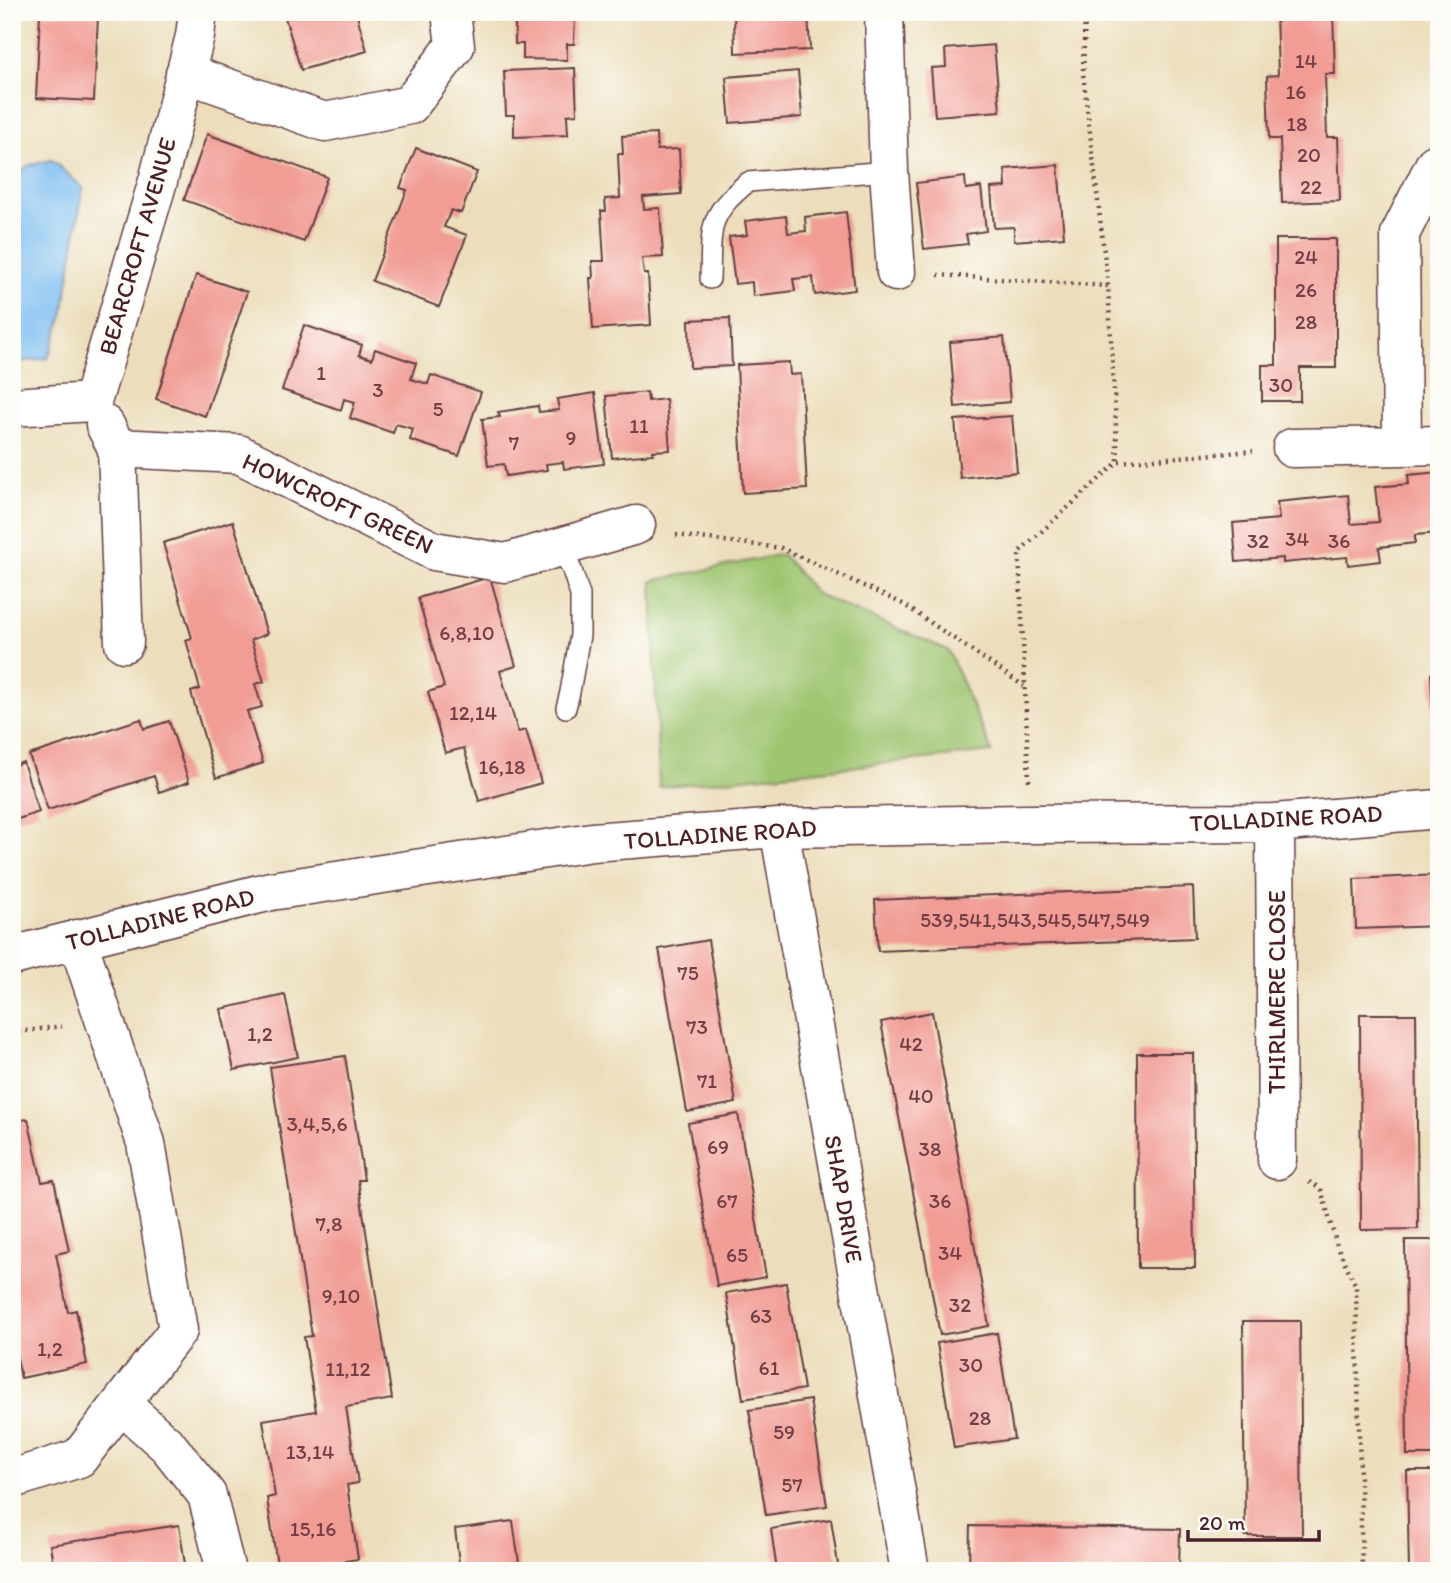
<svg xmlns="http://www.w3.org/2000/svg" width="1451" height="1583" font-family="Itim,sans-serif">
<rect width="100%" height="100%" fill="#fdfcf7"/>
<filter id="ink" filterUnits="userSpaceOnUse"><feTurbulence type="fractalNoise" baseFrequency=".0143" numOctaves="2"/><feDisplacementMap in="SourceGraphic" scale="14" xChannelSelector="R" yChannelSelector="G"/><feConvolveMatrix kernelMatrix="1 2 1 2 8 2 1 2 1" color-interpolation-filters="sRGB"/></filter>
<filter id="wash" filterUnits="userSpaceOnUse"><feTurbulence type="fractalNoise" baseFrequency=".00686" numOctaves="4" result="noise"/><feDisplacementMap in="SourceGraphic" scale="28" xChannelSelector="R" yChannelSelector="G"/><feGaussianBlur stdDeviation="1.57" result="paint"/><feColorMatrix in="noise" values="0 0 0 0 0 0 0 0 0 0 0 0 0 0 0 0 0 1.4 0 .05"/><feComposite in="paint" operator="in"/></filter>
<g filter="url(#wash)">
<rect width="100%" height="100%" fill="#ecdebc"/>
<path fill="#9ec570" stroke="#74724e" stroke-width="2" d="M782 554 816 594 948 650 992 752 659 787 652 581Z"/>
<path fill="#7dbef2" stroke="#646e8e" stroke-width="2" d="M52 160 83 188 63 316 48 358 12 363V178L30 165Z"/>
<g id="blocks">
<path fill="#f19c95" d="M290 12H356L367 51 301 70 284 14Z
M515 12H575L574 44H567V60L523 59V44H515Z
M734 12H808L810 50 735 53Z
M1276 12H1333L1335 74H1325L1327 137H1338L1340 201 1282 203 1280 139H1269L1267 76 1278 75Z
M40 14 98 16 94 101 36 98Z
M994 45 1000 111 935 116 931 68 946 67 945 49Z
M575 68 577 114 567 115 568 135 514 137V115H506L504 71Z
M798 71 802 117 730 123 726 77Z
M207 134 327 177 304 242 184 200Z
M656 134 657 150 679 149 681 194 643 197 644 209 660 208 663 257 642 258 644 274H648L651 325 593 329 590 278H593L592 261H604L601 211H606L605 199 620 198 618 154H623L622 136Z
M416 148 477 172 461 213 451 210 444 227 467 235 439 307 372 281 407 190 400 188Z
M1058 165 1064 237 1014 241V227L994 228 991 188 1006 187 1005 169Z
M965 177 966 189 981 187 986 231 966 234 968 244 924 249 916 183Z
M846 212 855 290 815 295 813 277 793 279 795 291 753 296 752 282 735 284 729 237 747 235 745 221 786 216 788 233 806 231 805 217Z
M1276 239H1336V368H1300V401H1262V365H1276Z
M196 275 247 292 205 416 156 399Z
M730 318 732 366 690 368 689 320Z
M304 325 362 345 359 355 372 359 375 349 416 363 411 379 428 384 431 375 481 392 459 456 410 440 413 429 396 424 393 433 350 418 355 402 344 399 341 410 282 390Z
M1004 337 1010 402 955 407 950 342Z
M789 362 790 375 801 374 807 489 743 493 737 365Z
M647 392 648 401 666 399 670 450 652 451 653 454 612 458 606 396Z
M595 393 604 464 564 469 563 462 546 464 547 470 506 476 504 464 488 466 482 419 500 417 498 412 538 406 539 412 559 410 557 399Z
M1012 416 1017 472 960 478 955 420Z
M1439 472V533L1415 535V543L1379 547 1381 561 1348 565 1347 557 1283 563V558L1236 562 1233 523 1279 519 1277 502 1348 495 1351 524 1379 522 1375 487 1409 484 1408 475Z
M233 521 267 634 251 640 264 682 255 684 262 707 247 711 263 763 216 778 191 692 200 689 186 640 192 638 163 543Z
M490 577 516 666 500 671 518 732 526 730 541 783 479 801 464 748 445 753 428 692 444 687 418 598Z
M1439 673V738H1434L1431 674Z
M141 719 144 729 169 721 189 782 159 792 154 776 48 810 29 755Z
M23 762 39 812 12 821V766Z
M1439 875V926L1356 929 1354 879Z
M1193 887 1195 938 878 951 875 900Z
M708 940 736 1103 687 1112 659 949Z
M285 995 298 1057 234 1070 221 1009Z
M932 1012 989 1326 940 1335 881 1022Z
M1360 1014H1416L1418 1229 1361 1230Z
M1137 1053H1193L1195 1268H1138Z
M345 1056 364 1180H358L392 1399 346 1407 358 1483 347 1485 358 1559 278 1571 267 1498 275 1496 263 1420 316 1411 304 1337 312 1336 270 1067Z
M12 1081H13L21 1120 28 1119 42 1182 54 1180 69 1251 56 1254 68 1312 76 1310 87 1364 21 1378 12 1333Z
M738 1114 766 1277 717 1286 688 1123Z
M1405 1240H1439V1455H1407Z
M786 1283 804 1389 743 1399 726 1293Z
M1243 1321H1300L1302 1536H1245Z
M997 1333 1014 1439 954 1448 937 1343Z
M810 1400 827 1506 766 1515 749 1410Z
M1407 1471H1439V1571H1409Z
M831 1519 839 1571H777L771 1529Z
M513 1521 520 1570 460 1571 455 1529Z
M179 1525 186 1571H54L50 1545Z
M970 1526 1180 1529 1179 1571H969Z"/>
</g>
</g>
<g filter="url(#ink)">
<use href="#blocks" fill-opacity="0" stroke="#623c41" stroke-width="2"/>
<g fill="none" stroke-linecap="round" stroke-linejoin="round">
<g stroke="#623c41" stroke-width="22">
<path id="service" d="M710 279C711 263 709 237 715 221 721 205 735 193 748 182L889 171
M561 547 572 570 580 595V635L570 692 566 708"/>
</g>
<g stroke="#623c41" stroke-width="41">
<path id="minor" d="M884 12 889 171 896 272
M185 73 325 122 410 105 455 46 451 12
M1439 162 1435 164 1400 234 1402 446 1439 445
M12 407 92 402 158 181 195 36 198 12
M105 425 117 448 124 643
M117 448 239 454 434 551 505 563 636 525
M1292 448 1402 446
M1275 823 1277 1160
M779 828 910 1571
M12 956 271 891 592 842 779 828 1031 824 1275 823 1439 809
M121 1404 168 1446 207 1495 226 1571
M12 1479 79 1458 178 1330 146 1143 77 939"/>
</g>
<path stroke="#623c41" stroke-width="4.5" stroke-dasharray="2 5" stroke-linecap="butt" d="M1085 12 1083 73 1108 286 1118 462
M938 275 1108 286
M676 535 781 548 903 604 1024 686
M1029 781 1019 552 1118 462 1253 451
M12 1033 62 1026
M1309 1182 1321 1189 1337 1246 1356 1286 1362 1571"/>
<use href="#service" stroke="#fff" stroke-width="19"/>
<use href="#minor" stroke="#fff" stroke-width="38"/>
</g>
</g>
<g text-anchor="middle" dominant-baseline="central" stroke-width="7" stroke-linejoin="round" paint-order="stroke">
<g font-size="21" fill="#743e46">
<text x="1306" y="60">14</text>
<text x="1296" y="91">16</text>
<text x="1297" y="123">18</text>
<text x="1309" y="154">20</text>
<text x="1311" y="186">22</text>
<text x="1306" y="256">24</text>
<text x="1306" y="289">26</text>
<text x="1306" y="321">28</text>
<text x="321" y="372">1</text>
<text x="1281" y="384">30</text>
<text x="378" y="389">3</text>
<text x="438" y="408">5</text>
<text x="639" y="425">11</text>
<text x="571" y="437">9</text>
<text x="514" y="442">7</text>
<text x="1297" y="538">34</text>
<text x="1258" y="540">32</text>
<text x="1339" y="540">36</text>
<text x="467" y="632">6,8,10</text>
<text x="473" y="712">12,14</text>
<text x="502" y="766">16,18</text>
<text x="1035" y="919">539,541,543,545,547,549</text>
<text x="688" y="972">75</text>
<text x="697" y="1026">73</text>
<text x="260" y="1033">1,2</text>
<text x="911" y="1043">42</text>
<text x="707" y="1080">71</text>
<text x="921" y="1095">40</text>
<text x="317" y="1123">3,4,5,6</text>
<text x="718" y="1146">69</text>
<text x="930" y="1148">38</text>
<text x="727" y="1200">67</text>
<text x="940" y="1200">36</text>
<text x="329" y="1223">7,8</text>
<text x="950" y="1252">34</text>
<text x="737" y="1254">65</text>
<text x="341" y="1295">9,10</text>
<text x="960" y="1304">32</text>
<text x="761" y="1315">63</text>
<text x="50" y="1348">1,2</text>
<text x="971" y="1364">30</text>
<text x="769" y="1367">61</text>
<text x="348" y="1368">11,12</text>
<text x="980" y="1417">28</text>
<text x="784" y="1431">59</text>
<text x="310" y="1451">13,14</text>
<text x="792" y="1484">57</text>
<text x="313" y="1528">15,16</text>
</g>
<g font-size="24" fill="#4a1f2b" stroke="#fdfcf7">
<text transform="translate(137 246) rotate(-74)">BEARCROFT AVENUE</text>
<text transform="translate(338 503) rotate(25)">HOWCROFT GREEN</text>
<text transform="translate(1286 818) rotate(-3)">TOLLADINE ROAD</text>
<text transform="translate(720 834) rotate(-4)">TOLLADINE ROAD</text>
<text transform="translate(160 919) rotate(-14)">TOLLADINE ROAD</text>
<text transform="translate(1276 992) rotate(-90)">THIRLMERE CLOSE</text>
<text transform="translate(844 1199) rotate(80)">SHAP DRIVE</text>
</g>
</g>
<rect width="1451" height="1583" fill="none" stroke="#fdfcf7" stroke-width="42"/>
<path d="M1188 1530v10h131v-10" fill="none" stroke="#4a1f2b" stroke-width="3.5"/>
<text x="1199" y="1530" font-size="21" fill="#4a1f2b" stroke="#fdfcf7" stroke-width="5" paint-order="stroke">20 m</text>
</svg>
